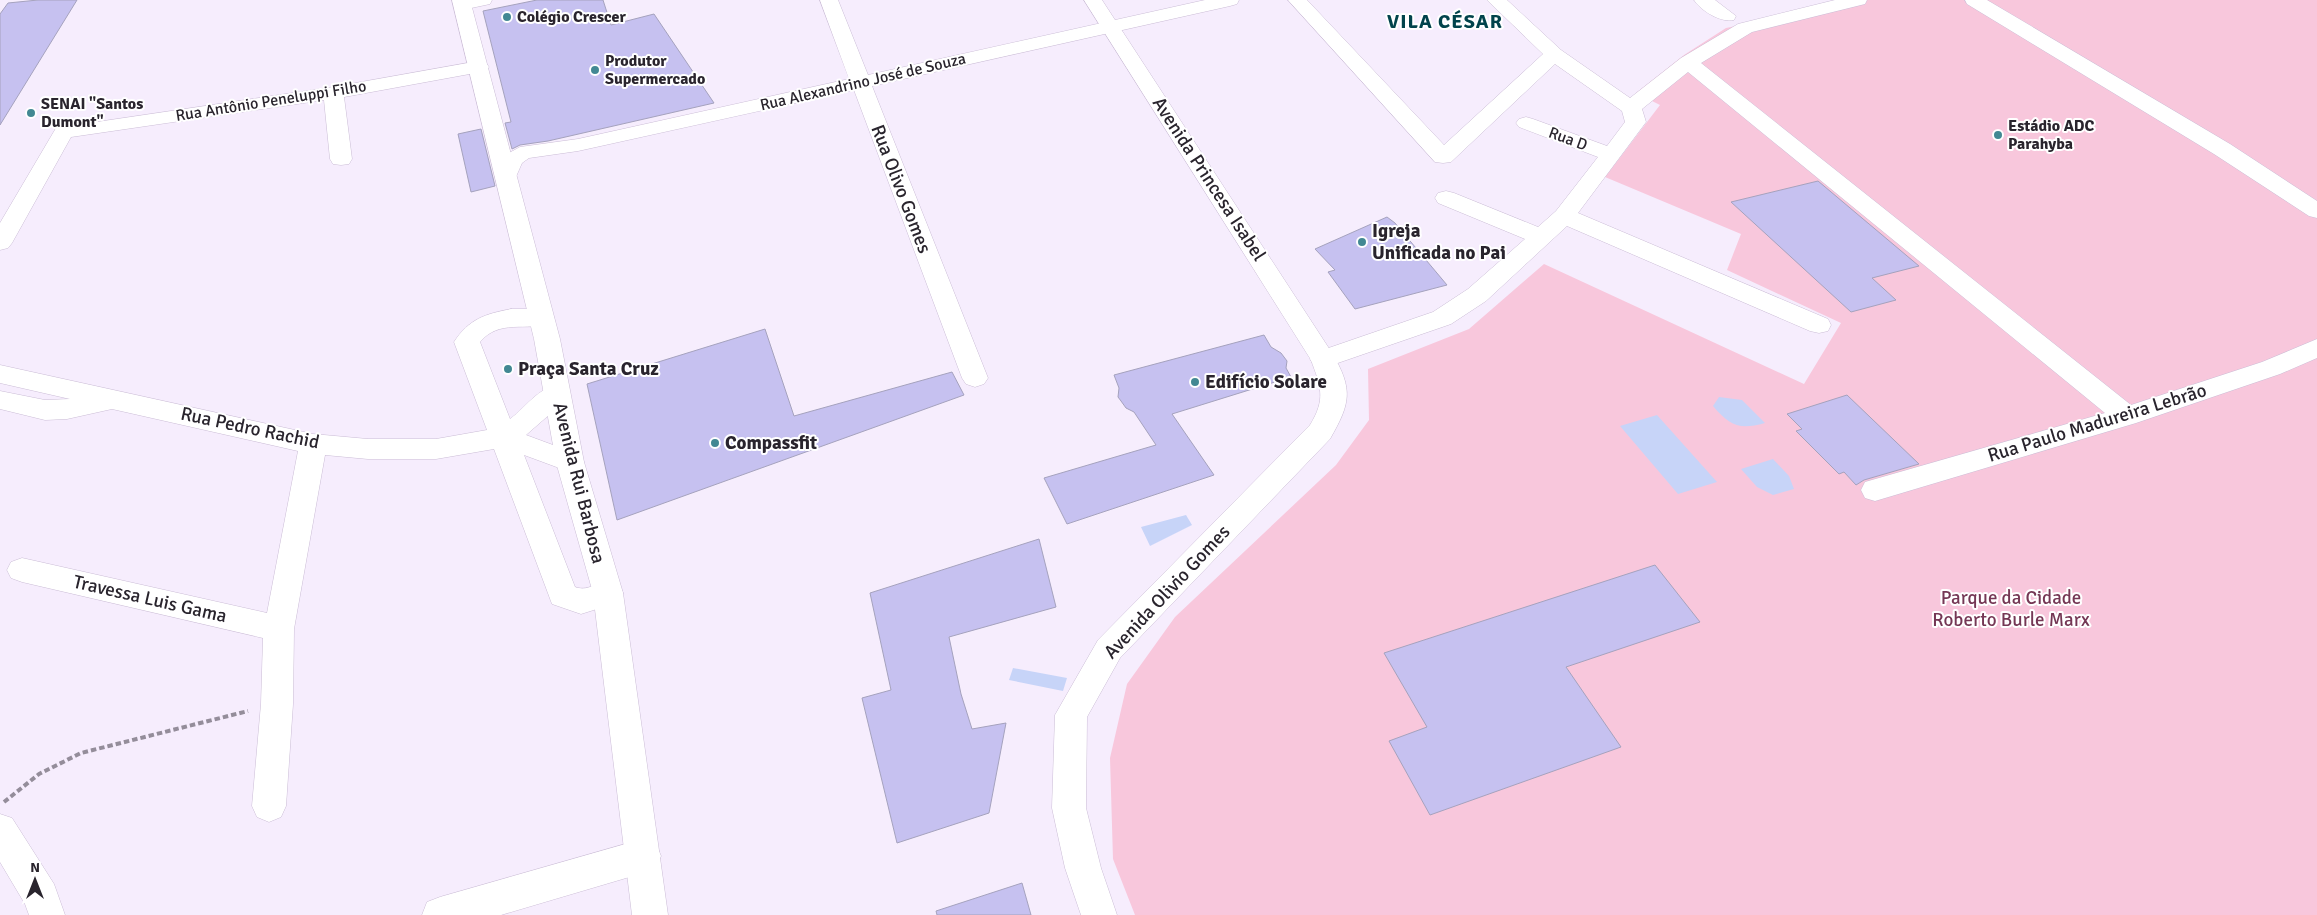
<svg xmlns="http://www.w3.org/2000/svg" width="2317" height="915" font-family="Signika,sans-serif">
<rect width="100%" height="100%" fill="#f6edfd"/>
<path fill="#f8c7dc" d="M1862 0H2317V915H1135L1113 859 1110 758 1127 684 1175 617 1336 465 1369 420 1368 369 1469 329 1544 264 1804 384 1841 323 1727 270 1741 234 1605 177 1660 105 1636 93 1684 55 1726 28Z"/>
<path fill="#c7d4f8" d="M1719 397 1742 400 1765 423C1739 430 1730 426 1713 406Z
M1657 415 1717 482 1678 494 1620 426Z
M1773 459 1789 476 1794 489 1773 495 1757 487 1741 469Z
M1186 515 1192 525 1150 546 1141 527Z
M1013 668 1067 678 1063 691 1009 680Z"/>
<path fill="#c6c1f0" stroke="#a5a2bd" d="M38 0H77L0 125V14L8 3Z
M537 0H603L611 25 654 14 714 103 548 141 520 145 512 149 505 123 511 122 483 11Z
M481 129 495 186 471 192 458 134Z
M1818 181 1919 266 1872 278 1896 300 1851 312 1731 202Z
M1387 217 1395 223 1447 285 1355 309 1328 272 1335 270 1315 249Z
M765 329 794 416 952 372 964 395 617 520 587 384Z
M1264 335 1271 347 1281 353 1287 361 1286 368 1291 377 1172 414 1214 475 1067 524 1044 478 1156 445 1134 412 1126 408 1121 401 1118 397 1119 388 1114 375Z
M1847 395 1919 464 1864 480 1856 485 1844 472 1839 474 1796 431 1802 429 1787 414Z
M1039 539 1056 607 949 637 961 694 972 729 1006 723 989 813 897 843 862 698 891 690 870 593Z
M1655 565 1700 622 1566 667 1621 747 1430 815 1389 741 1427 727 1384 653Z
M1022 883 1031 915H937L936 911Z"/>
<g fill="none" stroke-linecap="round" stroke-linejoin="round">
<g stroke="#cbbdd6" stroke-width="1">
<path id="minor" d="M455 0H492L490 4 462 10 455 8 453 4Z
M820 0H838L868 75 1205 0H1239L1237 4 1230 6 872 86 988 378 984 384 975 387 966 384 962 378 854 90 578 151 529 158 522 163 515 179 507 181 499 179 496 174 507 154 520 147 578 139 849 79Z
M1288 0H1307L1444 145 1543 54 1487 0H1507L1561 50 1630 98 1681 58 1738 24 1835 0H1867L1865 4 1752 32 1701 63 2131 405 2262 362 2317 339V358L2280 374 2136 423 1875 501 1865 498 1861 490 1865 482 2105 413 1688 72 1642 109 1646 122 1578 213 1828 319 1831 325 1828 331 1819 333 1810 331 1567 226 1486 301 1451 324 1332 365 1323 368 1314 365 1310 359 1314 353 1433 312 1468 289 1525 239 1438 203 1435 198 1438 193 1446 191 1454 193 1538 227 1556 211 1598 157 1519 127 1516 123 1519 119 1526 117 1533 119 1607 146 1625 122 1622 111 1555 64 1451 162 1443 163 1435 162Z
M1694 0H1715L1736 16 1734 20C1721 23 1701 11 1694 0Z
M1965 0H1987L2230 144 2317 201V218L2309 216 2214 154 1967 4Z
M479 61 486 63 489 67 486 71 344 97 352 159 349 164 341 165 333 164 330 159 324 100 71 137 12 243 8 248 0 250V223L56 128 333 87Z
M511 309H533L551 312 554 318 551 324C526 331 499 319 480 342L510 419C527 407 542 381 565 387L569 394 565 401 526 435 580 455 584 462 580 469 570 472 524 455 575 587C591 593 598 577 619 584L623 593 619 602 581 614 552 604 494 449 436 459H368L325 455 294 629 293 704 286 806 281 817 269 822 257 817 252 806 261 704 263 638 22 582 11 578 7 570 11 562 22 558 267 613 298 451 112 409 67 419 45 420 0 409V391L45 400 70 399 0 383V365L313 434 368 439H436L487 430 454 342C469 319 485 314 511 309Z
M0 814 12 818 54 884 65 915H29L25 904 0 862Z
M643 839 656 844 661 856 656 868 643 873 501 915H422L427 902 440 897Z"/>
</g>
<g stroke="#cbbdd6" stroke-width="1">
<path id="major" d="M452 0H470L560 339 584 462 623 593 668 915H632L593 593 556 462 534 339Z
M1084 0H1102L1332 353C1354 390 1350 404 1330 439L1120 658 1087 717 1086 808 1101 868 1117 915H1081L1065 868 1052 808 1055 715 1098 640 1310 425C1326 399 1321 387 1311 360Z"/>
</g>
<path stroke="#948d9a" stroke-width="4" stroke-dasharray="5.5 3" stroke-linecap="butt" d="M4 802 39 774 81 753 248 711"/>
<use href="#minor" fill="#fff" fill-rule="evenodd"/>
<use href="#major" fill="#fff" fill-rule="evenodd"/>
</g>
<g fill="#428893" stroke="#fff" stroke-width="2">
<circle cx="507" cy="17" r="5"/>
<circle cx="595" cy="70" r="5"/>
<circle cx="31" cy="113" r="5"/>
<circle cx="1998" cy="135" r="5"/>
<circle cx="1362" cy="242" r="5"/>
<circle cx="508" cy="369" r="5"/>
<circle cx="1195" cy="382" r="5"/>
<circle cx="715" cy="443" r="5"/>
</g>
<g text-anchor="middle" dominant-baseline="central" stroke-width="4" stroke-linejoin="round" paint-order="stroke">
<g font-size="16" font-weight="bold" fill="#29242d" stroke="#fff" text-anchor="start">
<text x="517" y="17">Colégio Crescer</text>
<text x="605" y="61">Produtor<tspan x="605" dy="18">Supermercado</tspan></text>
<text x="41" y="104">SENAI "Santos<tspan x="41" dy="18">Dumont"</tspan></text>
<text x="2008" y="126">Estádio ADC<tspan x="2008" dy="18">Parahyba</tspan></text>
</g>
<g font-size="16" fill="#29242d" stroke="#fff">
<text transform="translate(863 82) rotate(-13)">Rua Alexandrino José de Souza</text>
<text transform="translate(271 101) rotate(-9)">Rua Antônio Peneluppi Filho</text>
<text transform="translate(1568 139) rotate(20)">Rua D</text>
</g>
<g font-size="19" fill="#29242d" stroke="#fff">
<text transform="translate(1209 179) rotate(57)">Avenida Princesa Isabel</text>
<text transform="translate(901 189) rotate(69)">Rua Olivo Gomes</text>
<text transform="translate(2097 423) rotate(-17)">Rua Paulo Madureira Lebrão</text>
<text transform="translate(250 428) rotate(12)">Rua Pedro Rachid</text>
<text transform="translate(579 483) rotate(76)">Avenida Rui Barbosa</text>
<text transform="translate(1167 592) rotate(-47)">Avenida Olivio Gomes</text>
<text transform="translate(150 599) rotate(13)">Travessa Luis Gama</text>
</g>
<g font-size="19" font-weight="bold" fill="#29242d" stroke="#fff" text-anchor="start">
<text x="1372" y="231">Igreja<tspan x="1372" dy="22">Unificada no Pai</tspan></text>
<text x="518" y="369">Praça Santa Cruz</text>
<text x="1205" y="382">Edifício Solare</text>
<text x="725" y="443">Compassfit</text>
</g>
<g font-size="19" fill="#753755" stroke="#fff">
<text x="2011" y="598">Parque da Cidade<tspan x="2011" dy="22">Roberto Burle Marx</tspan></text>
</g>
<g font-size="20" font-weight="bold" letter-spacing="1" fill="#01434c" stroke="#fff">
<text x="1445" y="21">VILA CÉSAR</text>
</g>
</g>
<g transform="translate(35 880)" stroke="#ffffff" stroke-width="4" paint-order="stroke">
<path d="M0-4L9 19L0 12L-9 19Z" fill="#29242d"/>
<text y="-8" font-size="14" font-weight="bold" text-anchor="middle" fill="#29242d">N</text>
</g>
</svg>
